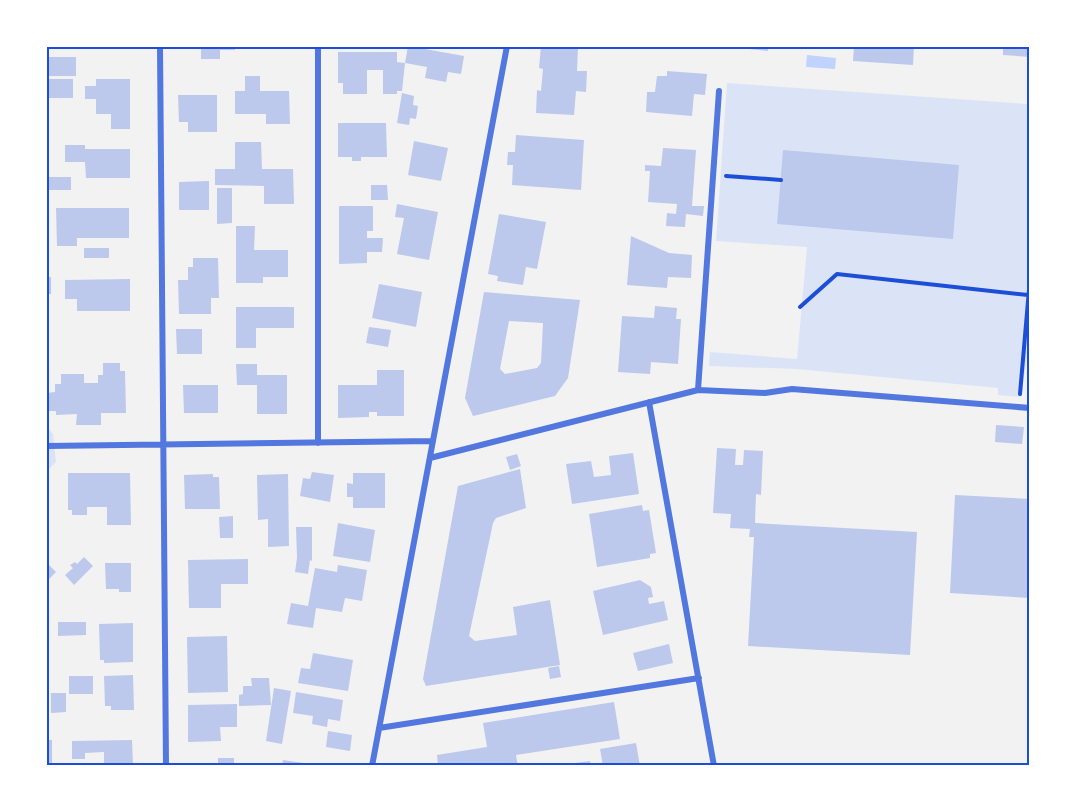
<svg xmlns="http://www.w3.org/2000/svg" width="1076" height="812" font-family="'DejaVu Sans',sans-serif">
<rect width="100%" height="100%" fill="#f2f2f2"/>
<path fill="#dbe4f7" d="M1029 80 1030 337 1021 397 998 395V388L797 369 709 366 710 352 797 359 807 247 716 241 727 83 1027 104Z
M47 427 53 434 56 462 47 471Z"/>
<path fill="#bfd3fe" d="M807 55 836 58 835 69 806 67Z"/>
<path fill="#bdc9ec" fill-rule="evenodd" d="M201 46H235V50H220V59H201Z
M408 46 464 56 461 74 448 72 446 82 425 78 427 67 405 63 402 91H397V94H383V70H367V94H343V83H338V52H397V62L405 63Z
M541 46 578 47 577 71H587L586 92 576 91 574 115 536 113 537 90 541 91 543 69 539 68Z
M749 46H768V51L749 49Z
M854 46H914L913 65 853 61Z
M1003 46H1030V57L1003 55Z
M47 57H76V76H47Z
M667 71 707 74 705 95 694 94 692 116 646 112 647 92H655L657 76H667Z
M245 76H260V91H289L290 124H266V114H235V91H245Z
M46 79H73V98H46Z
M96 79H130V129H111V114H96V99H85V86H96Z
M402 93 414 96 413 105 418 106 416 119 410 118 409 125 397 123Z
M178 95H217V132H188V122H179Z
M338 123H386L387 157H361V161H352V157H338Z
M516 135 584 140 581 190 512 185 513 165H507L508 152H515Z
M414 141 448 148 441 181 408 175Z
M235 142H261L262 169H293L294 204H264V186L215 185V169H235Z
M65 145H85V149H130V178H86L85 162H65Z
M663 148 696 150 692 206H704L703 216 686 214 685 227 666 226 667 213 676 214 677 204 648 202 650 171H645V165L661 166Z
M783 150 959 165 953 239 777 224Z
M46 177H71V190H46Z
M209 181V210H179V182Z
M371 185H387L388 200H371Z
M217 188H232V223L217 224Z
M397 204 438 212 429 260 397 254 404 218 395 217Z
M339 206H373V231H367V238H383L382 252H367V263L339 264Z
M56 208H129V238H77V246H57Z
M499 214 546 222 537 269 526 267 523 285 497 281 498 276 488 274Z
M236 226H255L254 250H288V277H263V283H236Z
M631 236 669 253 692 255 691 278 668 277 667 288 627 285Z
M84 248H109V258H84Z
M193 258H218L219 298H211V314H179L178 280H188V267H193Z
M46 277H51V294H46Z
M130 279V311H77V299H65V280Z
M379 284 422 292 416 327 372 318Z
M484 292 580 300 568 378 555 396 473 416 465 398ZM509 321 543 323 541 363 537 368 505 374 500 369Z
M655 306 677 308 676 319H681L678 364 651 362 650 374 618 372 622 316 654 318Z
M236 307H294V328H256V348H236Z
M369 327 391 330 388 347 366 343Z
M176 329H202V354H177Z
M103 363H120V371H125L126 413H101V425H76L77 414 56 415V411H46V393L55 392V384H61V374H84V383H98V375H103Z
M236 364H257V375H287V414H257V385H237Z
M377 370H404V416H377V412H369V417L338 418V385H377Z
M183 385H218V413H184Z
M996 425 1024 427 1022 444 995 442Z
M717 448 736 449 735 465H743L744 450 763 451 761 495 756 494 755 523 917 532 910 655 748 646 754 537H749L750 529 730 528 731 514 713 513Z
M633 453 639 494 572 504 566 464 591 461 594 477 611 475 609 456Z
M517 454 521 466 510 470 506 457Z
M520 469 526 508 496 518 493 523 469 636 475 641 517 635 513 607 550 600 560 665 426 686 423 679 458 486Z
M312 472 334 475 330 502 300 496 303 478 310 479Z
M68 473H130L131 525H107V507H87V515H72V510H68Z
M353 473H385V508H353V497H347V483L353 484Z
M213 474V477H219L220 509H185L184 475Z
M288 474 289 546 268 547V519L258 520 257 475Z
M955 495 1030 499V598L950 593Z
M642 505 643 511 649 510 656 553 650 554V558L597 567 589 514Z
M233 516V538H220L219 517Z
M338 523 375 530 370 562 333 556Z
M296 527H312V561L310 560 308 574 295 572 297 558Z
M84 557 93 566 74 585 65 575 73 568 70 565 75 562 77 564Z
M248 559V584H221V608H189L188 560Z
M46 562 56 572 46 582Z
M105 563H131V592H119V589H106Z
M338 565 367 570 362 601 345 598 342 612 316 608 313 628 287 624 291 603 308 606 315 568 337 572Z
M640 580 651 587 653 597 648 598 649 604 664 601 668 620 603 635 593 591Z
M58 622H86V635L58 636Z
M133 623V662L104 663V660H100L99 624Z
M227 636 228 692 188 693 187 637Z
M669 644 673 663 638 671 633 653Z
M313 653 353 660 348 691 298 683 301 668 310 669Z
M559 666 561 677 550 679 548 668Z
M133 675 134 710H111V706H105L104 676Z
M69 676H93V694H69Z
M251 678H269L271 705 239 706V695L243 694V686H252Z
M274 688 291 691 282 744 266 741Z
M296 692 343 700 340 721 328 719 327 727 312 724 313 716 293 713Z
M51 693H66V712L51 713Z
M614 702 620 739 516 755 518 766H438L437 755 487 747 483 723Z
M237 704V727H220L221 741 188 742V705Z
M328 731 352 735 350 751 326 747Z
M46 740H52V766H46Z
M132 740 133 766H104V752L85 753V759H72V741Z
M636 743 640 766H603L600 749Z
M218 758H234V766H218Z
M283 760 310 764V766H282Z
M590 761 591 766H567V764Z"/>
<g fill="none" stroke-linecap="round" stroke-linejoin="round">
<path stroke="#1d4ed8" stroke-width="4" d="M726 176 781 180
M800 307 837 274 1028 295
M1020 394 1030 278"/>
<path stroke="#5277de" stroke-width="6" d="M160 46 166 766
M318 46V443
M698 390 719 91
M649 402 714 766
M46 446 433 441
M430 458 698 390 765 393 792 389 1030 408
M379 728 699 678
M372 766 507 46"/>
</g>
<rect width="1076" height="812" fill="none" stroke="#ffffff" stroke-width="96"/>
<rect x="48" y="48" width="980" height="716" fill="none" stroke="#1d4ed8" stroke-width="2"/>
</svg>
